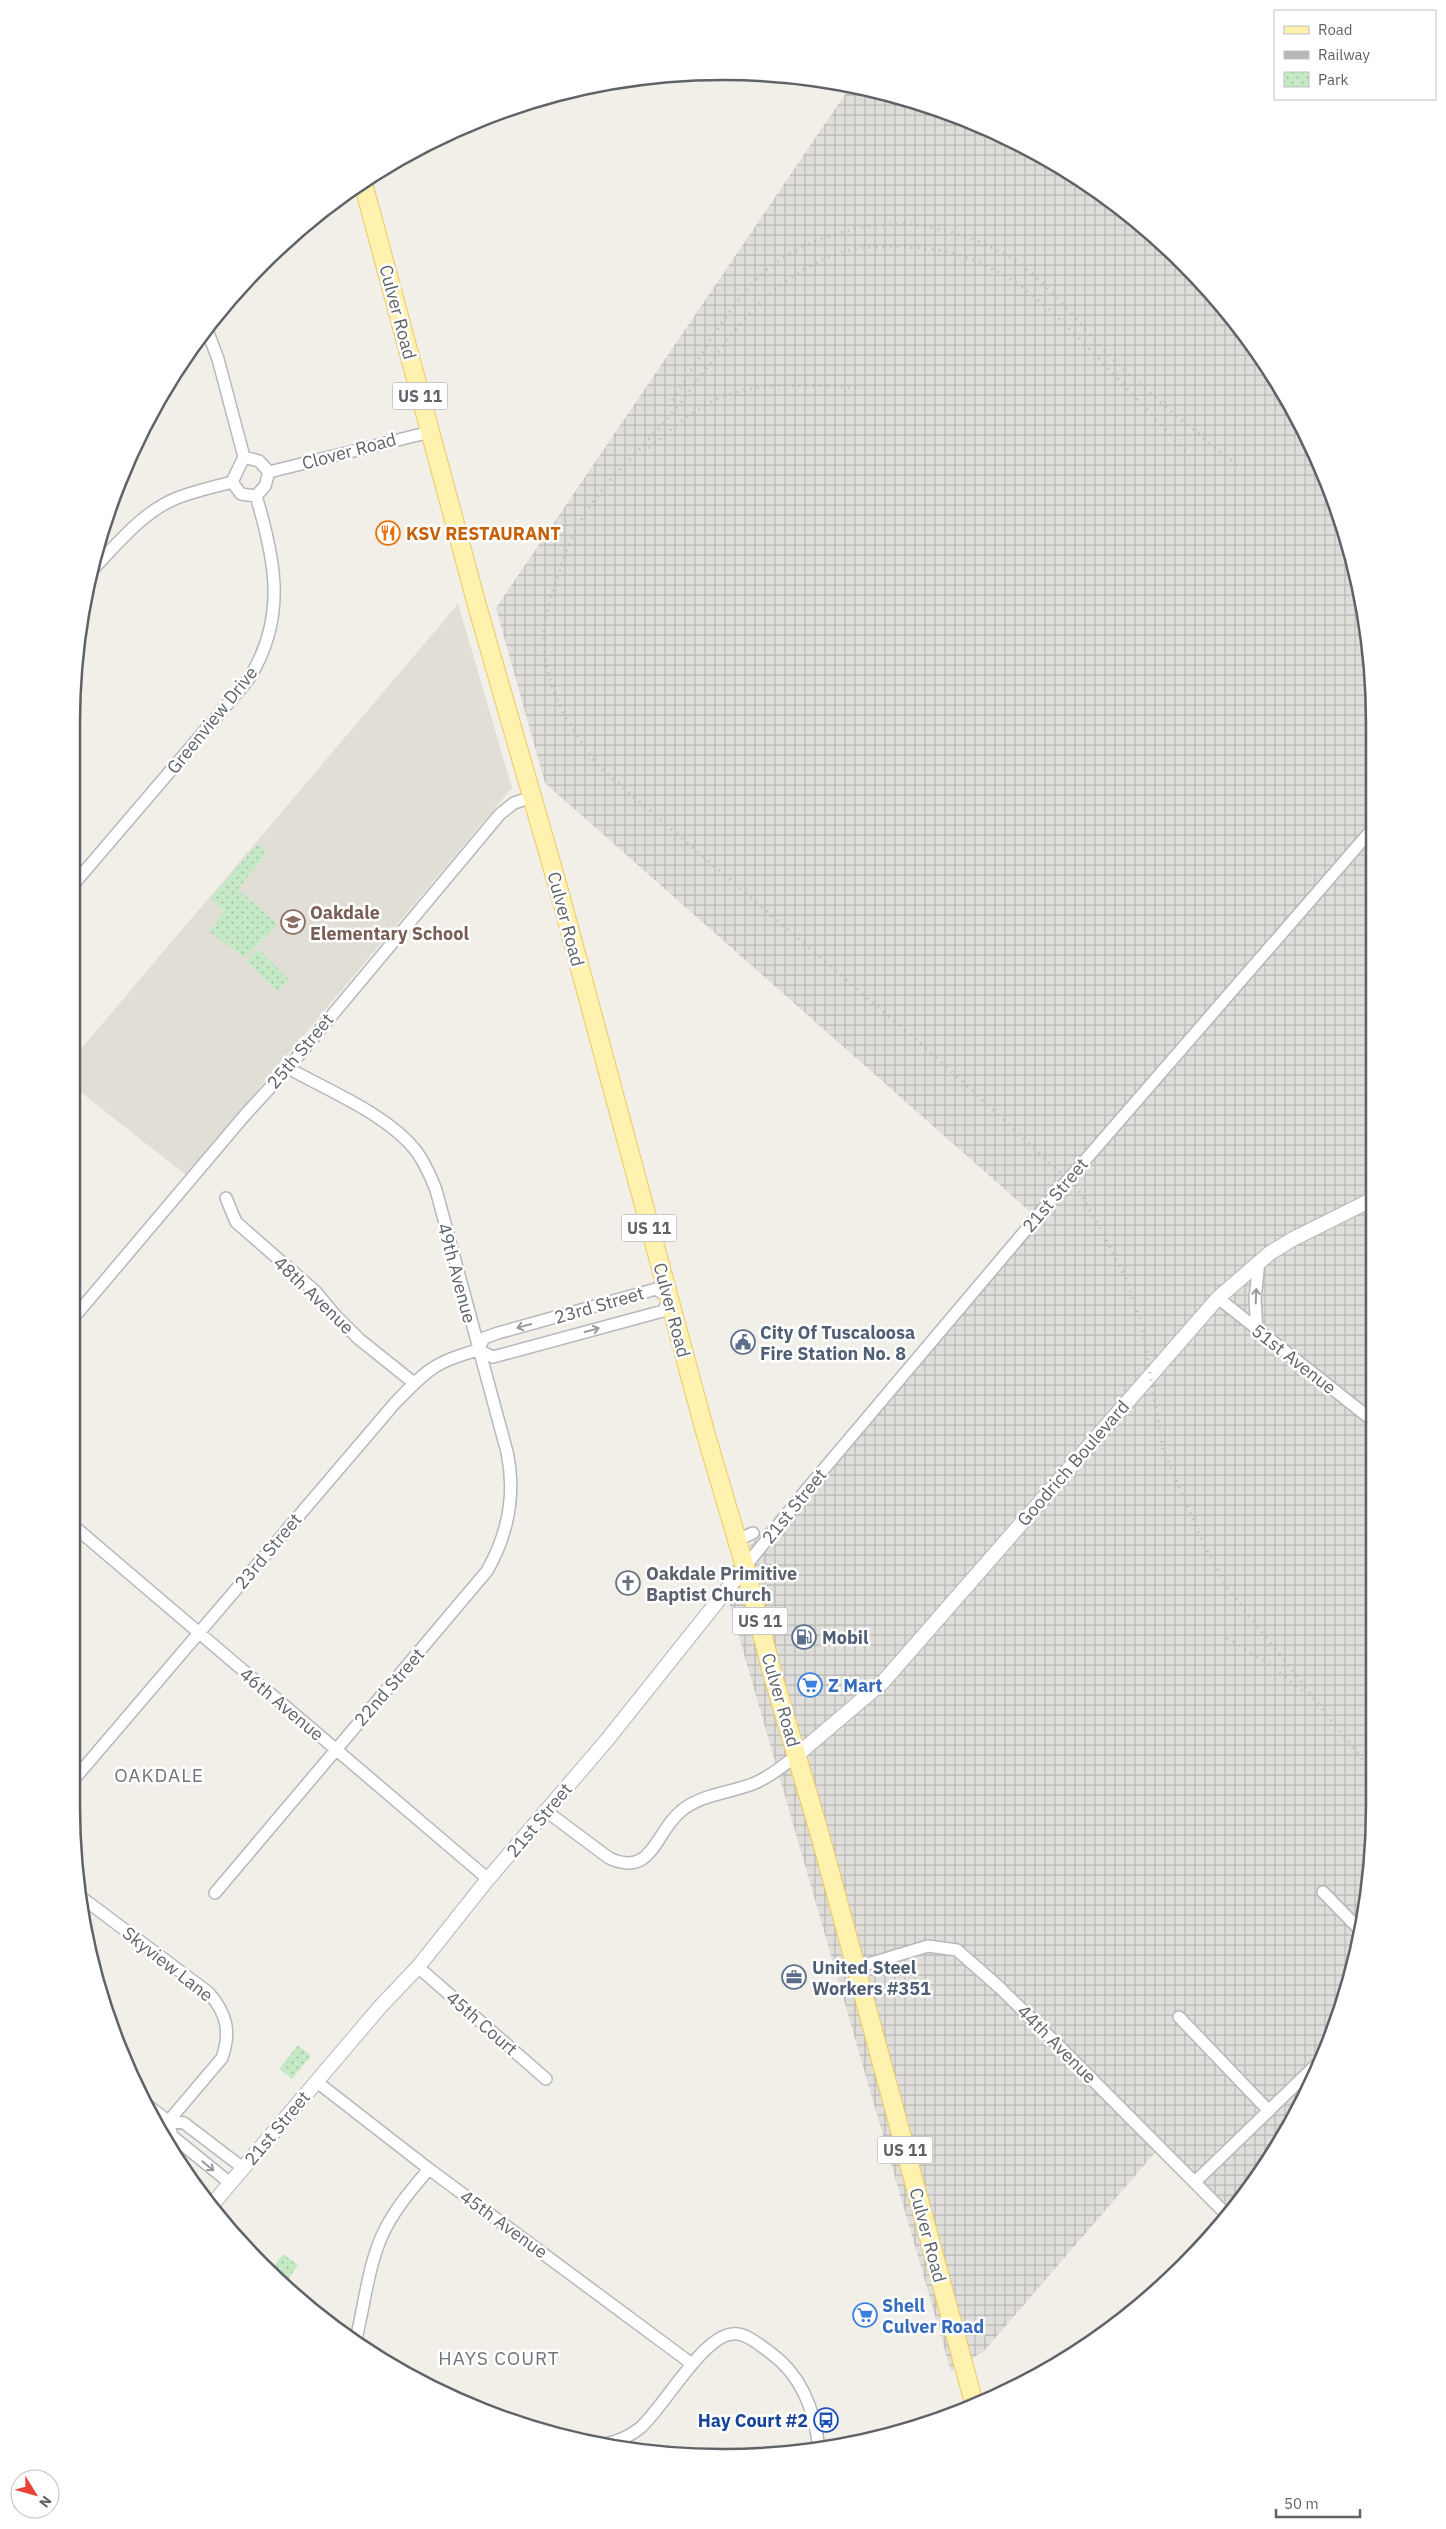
<svg xmlns="http://www.w3.org/2000/svg" width="1446" height="2529" font-family="'IBM Plex Sans',sans-serif">
<defs>
<pattern id="industrial-grid" width="8" height="8" patternUnits="userSpaceOnUse" patternTransform="scale(1.25)"><rect width="8" height="8" fill="#e0deda"/><path d="M0 4h8M4 0v8" fill="none" stroke="#b9b8b5"/></pattern>
<pattern id="park-dots" width="8" height="8" patternUnits="userSpaceOnUse" patternTransform="scale(1.25)"><rect width="8" height="8" fill="#c5e8c5"/><path d="M2 2h.1M6 6h.1" fill="none" stroke="#a3c0a4" stroke-width="1.8" stroke-linecap="round"/></pattern>
</defs>
<rect width="100%" height="100%" fill="#f1efe8"/>
<path fill="url(#industrial-grid)" d="M850 87 933 106 1049 159 1184 262 1265 361 1340 513 1369 638 1373 1848 1340 2015 1287 2132 1229 2214 1160 2147 984 2351 951 2371 722 1578 1036 1217 545 783 496 608Z"/>
<path fill="#e1ded6" d="M458 604 512 788 186 1175 74 1087V1057Z"/>
<path fill="url(#park-dots)" d="M258 844 267 853 238 889 278 925 244 958 209 931 225 911 210 899Z
M258 949 289 979 277 991 246 961Z
M298 2045 311 2056 292 2079 279 2069Z
M283 2254 298 2265 284 2285 269 2273Z"/>
<g fill="none" stroke-linecap="round" stroke-linejoin="round">
<g stroke="#b5b8bc" stroke-width="14">
<path id="minor" d="M207 330 218 359 244 457
M244 457 259 461 269 472 265 486 256 496 241 494 232 482Z
M269 472 430 432
M95 567C119 542 144 511 177 498 195 491 214 487 232 482
M73 885 248 680C287 619 276 562 256 496
M226 1198 236 1222 316 1292 334 1314 359 1339 414 1383
M1218 1298 1372 1420
M75 1316 245 1115 288 1068 500 814 514 803 532 797
M1257 1331 1255 1299 1259 1261
M76 1528 488 1879
M737 1540 753 1533
M745 1567 802 1495 1068 1180 1368 834
M76 1777 395 1403C427 1370 434 1362 478 1350L493 1357 663 1311 670 1298 656 1289 498 1333 484 1338 478 1350
M546 1811 609 1858C652 1878 655 1833 680 1812 700 1794 731 1793 755 1783 770 1777 784 1765 797 1755
M1323 1892 1358 1928
M215 1893 487 1571C508 1534 516 1494 507 1452L436 1190C431 1177 425 1164 417 1152 389 1115 329 1091 288 1068
M77 1894 209 1993C227 2014 231 2032 222 2058L161 2130
M418 1967 546 2079
M855 1968 928 1946 957 1950 999 1987 1055 2042 1228 2216
M1179 2017 1269 2111
M317 2082 429 2169 692 2364
M143 2102 168 2121 184 2123 243 2168
M168 2121 172 2136 230 2183
M1195 2182 1319 2062
M355 2343C364 2309 367 2271 381 2238 392 2212 411 2190 429 2169
M602 2445C616 2442 629 2437 640 2428 664 2407 702 2337 732 2334 746 2332 761 2346 772 2354 803 2377 815 2412 819 2449"/>
</g>
<g stroke="#b5b8bc" stroke-width="16">
<path id="tertiary" d="M797 1755 883 1682 1218 1298 1270 1253 1293 1239 1371 1200
M210 2207 380 2007 418 1967 488 1879 607 1740 745 1567"/>
</g>
<g stroke="#f2c960" stroke-width="20">
<path id="primary" d="M363 183 478 609 558 887 706 1435 745 1567 773 1676 820 1835 975 2407"/>
</g>
<use href="#minor" stroke="#fff" stroke-width="11"/>
<use href="#tertiary" stroke="#fff" stroke-width="14"/>
<use href="#primary" stroke="#fff2af" stroke-width="18"/>
<path stroke="#b6b7b8" stroke-width="3" stroke-dasharray="1 6" stroke-linecap="butt" d="M669 406C697 362 723 314 760 276 795 241 869 218 918 225 949 230 983 241 1010 257 1050 283 1079 325 1112 358 1151 397 1196 431 1238 466
M649 448C667 433 687 415 707 404 753 379 809 385 859 388
M1190 456C1162 426 1134 396 1106 366 1061 320 1016 269 951 253 916 245 862 242 828 257 752 291 724 349 674 411 645 447 607 477 583 517 570 537 563 560 556 582 549 602 543 623 544 645 546 691 572 730 598 766L936 1057 1077 1188 1101 1229 1126 1279 1142 1326 1163 1450 1204 1545 1228 1589 1373 1773
M1227 1638 1268 1663 1302 1691"/>
</g>
<defs><path id="oneway-shaft" d="M-6 0H5M1.5-3L5.5 0L1.5 3" fill="none" stroke-width="1.6" stroke-linecap="round" stroke-linejoin="round" transform="scale(1.25)"/></defs>
<g stroke="#979a9d">
<use href="#oneway-shaft" transform="translate(1256 1296) rotate(-88)"/>
<use href="#oneway-shaft" transform="translate(524 1326) rotate(165)"/>
<use href="#oneway-shaft" transform="translate(592 1330) rotate(-15)"/>
<use href="#oneway-shaft" transform="translate(208 2166) rotate(39)"/>
</g>
<defs>
<g id="restaurant-ring" transform="scale(1.25)"><circle r="9.5" fill="#fff" stroke="#e8710a" stroke-width="1.5"/><path d="M-5-6h1v4h1v-4h1v4h1v-4h1v5L-1.5 .5V6h-2V.5L-5-1ZM5-6V6H3V1.5H1.5Q1.5-4 5-6Z" fill="#e8710a"/></g>
<g id="school-ring" transform="scale(1.25)"><circle r="9.5" fill="#fff" stroke="#8d6e63" stroke-width="1.5"/><path d="M0-5L7-2L0 1L-7-2ZM-4 1L0 2.5L4 1V4Q0 6-4 4Z" fill="#8d6e63"/></g>
<g id="civic-ring" transform="scale(1.25)"><circle r="9.5" fill="#fff" stroke="#5c6f8a" stroke-width="1.5"/><path d="M-.6-6.5H3V-4.5H.6V-3L4-1V1h2V6H-6V1h2V-1L-.6-3ZM-1.2 2.5V6h2.4V2.5Z" fill="#5c6f8a"/></g>
<g id="church-ring" transform="scale(1.25)"><circle r="9.5" fill="#fff" stroke="#6b7280" stroke-width="1.5"/><path d="M-1.2-6h2.4v3.5h3.3v2.4h-3.3V6h-2.4V-.1h-3.3v-2.4h3.3Z" fill="#6b7280"/></g>
<g id="fuel-ring" transform="scale(1.25)"><circle r="9.5" fill="#fff" stroke="#5c6f8a" stroke-width="1.5"/><path d="M-5.5-6h7V0h2V4h1.3V-2.5L3-4.5l.8-.8L6-3V5H2.5V1h-1V6h-7ZM-4.2-4.7v3.2H.2V-4.7Z" fill="#5c6f8a"/></g>
<g id="supermarket-ring" transform="scale(1.25)"><circle r="9.5" fill="#fff" stroke="#3f7fe0" stroke-width="1.5"/><path d="M-6-5.5h2.5l.6 2H6L4.5 2H-2.5L-4.4-4H-6ZM-1.5 3.2a1.3 1.3 0 1 0 .1 0ZM3 3.2a1.3 1.3 0 1 0 .1 0Z" fill="#3f7fe0"/></g>
<g id="office-ring" transform="scale(1.25)"><circle r="9.5" fill="#fff" stroke="#5c6f8a" stroke-width="1.5"/><path d="M-6-3h4V-5.5h4V-3h4V5H-6ZM-1-4.5V-3h2v-1.5ZM-6 0V1H6V0Z" fill="#5c6f8a"/></g>
<g id="bus-ring" transform="scale(1.25)"><circle r="9.5" fill="#fff" stroke="#1a4fb4" stroke-width="1.5"/><path d="M-5-6H5V4H4V6H2V4H-2V6H-4V4H-5ZM-3.5-4V0h7V-4ZM-3.5 1.2v1.5H-2V1.2ZM2 1.2v1.5H3.5V1.2Z" fill="#1a4fb4"/></g>
</defs>
<g fill-rule="evenodd">
<use href="#restaurant-ring" x="388" y="533"/>
<use href="#school-ring" x="293" y="922"/>
<use href="#civic-ring" x="743" y="1342"/>
<use href="#church-ring" x="628" y="1583"/>
<use href="#fuel-ring" x="804" y="1637"/>
<use href="#supermarket-ring" x="810" y="1685"/>
<use href="#office-ring" x="794" y="1977"/>
<use href="#supermarket-ring" x="865" y="2315"/>
<use href="#bus-ring" x="826" y="2420"/>
</g>
<g text-anchor="middle" dominant-baseline="central" stroke-width="5" stroke-linejoin="round" paint-order="stroke">
<g fill="#fff" stroke="#8f9295" stroke-width="1">
<rect x="392.5" y="382.5" width="55" height="27" rx="4"/>
<rect x="621.5" y="1214.5" width="55" height="27" rx="4"/>
<rect x="732.5" y="1607.5" width="55" height="27" rx="4"/>
<rect x="877.5" y="2136.5" width="55" height="27" rx="4"/>
</g>
<g font-size="16" font-weight="bold" fill="#5f6368">
<text x="420" y="396">US 11</text>
<text x="649" y="1228">US 11</text>
<text x="760" y="1621">US 11</text>
<text x="905" y="2150">US 11</text>
</g>
<g font-size="18" fill="#5f6368" stroke="#fff">
<text transform="translate(398 312) rotate(75)">Culver Road</text>
<text transform="translate(349 451) rotate(-15)">Clover Road</text>
<text transform="translate(212 720) rotate(-51)">Greenview Drive</text>
<text transform="translate(566 919) rotate(75)">Culver Road</text>
<text transform="translate(300 1051) rotate(-50)">25th Street</text>
<text transform="translate(1055 1195) rotate(-50)">21st Street</text>
<text transform="translate(457 1273) rotate(75)">49th Avenue</text>
<text transform="translate(314 1295) rotate(44)">48th Avenue</text>
<text transform="translate(599 1305) rotate(-16)">23rd Street</text>
<text transform="translate(672 1310) rotate(75)">Culver Road</text>
<text transform="translate(1294 1359) rotate(38)">51st Avenue</text>
<text transform="translate(1073 1463) rotate(-49)">Goodrich Boulevard</text>
<text transform="translate(794 1506) rotate(-51)">21st Street</text>
<text transform="translate(268 1551) rotate(-50)">23rd Street</text>
<text transform="translate(389 1687) rotate(-49)">22nd Street</text>
<text transform="translate(781 1700) rotate(74)">Culver Road</text>
<text transform="translate(282 1704) rotate(40)">46th Avenue</text>
<text transform="translate(539 1820) rotate(-50)">21st Street</text>
<text transform="translate(168 1964) rotate(38)">Skyview Lane</text>
<text transform="translate(482 2023) rotate(41)">45th Court</text>
<text transform="translate(1057 2044) rotate(45)">44th Avenue</text>
<text transform="translate(277 2128) rotate(-50)">21st Street</text>
<text transform="translate(504 2224) rotate(36)">45th Avenue</text>
<text transform="translate(928 2235) rotate(75)">Culver Road</text>
</g>
<g font-size="18" font-weight="bold" fill="#c56008" stroke="#fff" text-anchor="start">
<text x="406" y="533">KSV RESTAURANT</text>
</g>
<g font-size="18" font-weight="bold" fill="#785e54" stroke="#fff" text-anchor="start">
<text x="310" y="912">Oakdale<tspan x="310" dy="21">Elementary School</tspan></text>
</g>
<g font-size="18" font-weight="bold" fill="#4e5e75" stroke="#fff" text-anchor="start">
<text x="760" y="1332">City Of Tuscaloosa<tspan x="760" dy="21">Fire Station No. 8</tspan></text>
<text x="822" y="1637">Mobil</text>
<text x="812" y="1967">United Steel<tspan x="812" dy="21">Workers #351</tspan></text>
</g>
<g font-size="18" font-weight="bold" fill="#5b616d" stroke="#fff" text-anchor="start">
<text x="646" y="1573">Oakdale Primitive<tspan x="646" dy="21">Baptist Church</tspan></text>
</g>
<g font-size="18" font-weight="bold" fill="#366cbe" stroke="#fff" text-anchor="start">
<text x="828" y="1685">Z Mart</text>
<text x="882" y="2305">Shell<tspan x="882" dy="21">Culver Road</tspan></text>
</g>
<g font-size="18" font-weight="bold" fill="#164399" stroke="#fff" text-anchor="end">
<text x="808" y="2420">Hay Court #2</text>
</g>
<g font-size="19" letter-spacing="1" fill="#70757a" stroke="#fff">
<text x="159" y="1775">OAKDALE</text>
<text x="499" y="2358">HAYS COURT</text>
</g>
</g>
<path d="M0 0H1446V2529H0ZM723 80H723A643 643 0 0 1 1366 723V1806A643 643 0 0 1 723 2449H723A643 643 0 0 1 80 1806V723A643 643 0 0 1 723 80Z" fill="#fff" fill-rule="evenodd"/>
<path fill="none" stroke="#5f6368" stroke-width="2.5" d="M723 80H723A643 643 0 0 1 1366 723V1806A643 643 0 0 1 723 2449H723A643 643 0 0 1 80 1806V723A643 643 0 0 1 723 80Z"/>
<rect x="1274" y="10" width="162" height="90" fill="#ffffff" stroke="#bfc1c3"/>
<rect x="1284" y="26" width="25" height="8" fill="#fff2af" stroke="#bfc1c3"/>
<text x="1318" y="35" font-size="15" fill="#5f6368">Road</text>
<rect x="1284" y="51" width="25" height="8" fill="#b6b7b8" stroke="#bfc1c3"/>
<text x="1318" y="60" font-size="15" fill="#5f6368">Railway</text>
<rect x="1284" y="72" width="25" height="15" fill="url(#park-dots)" stroke="#bfc1c3"/>
<text x="1318" y="85" font-size="15" fill="#5f6368">Park</text>
<g transform="translate(35 2494) rotate(127)"><circle r="24" fill="#ffffff" stroke="#bfc1c3"/>
<path d="M0-4L9 19L0 12L-9 19Z" fill="#ea4335"/>
<text y="-8" font-size="14" font-weight="bold" text-anchor="middle" fill="#5f6368">N</text>
</g>
<path d="M1276 2509v8h84v-8" fill="none" stroke="#5f6368" stroke-width="2.5"/>
<text x="1284" y="2509" font-size="15" fill="#5f6368" stroke="#ffffff" stroke-width="4" paint-order="stroke">50 m</text>
</svg>
